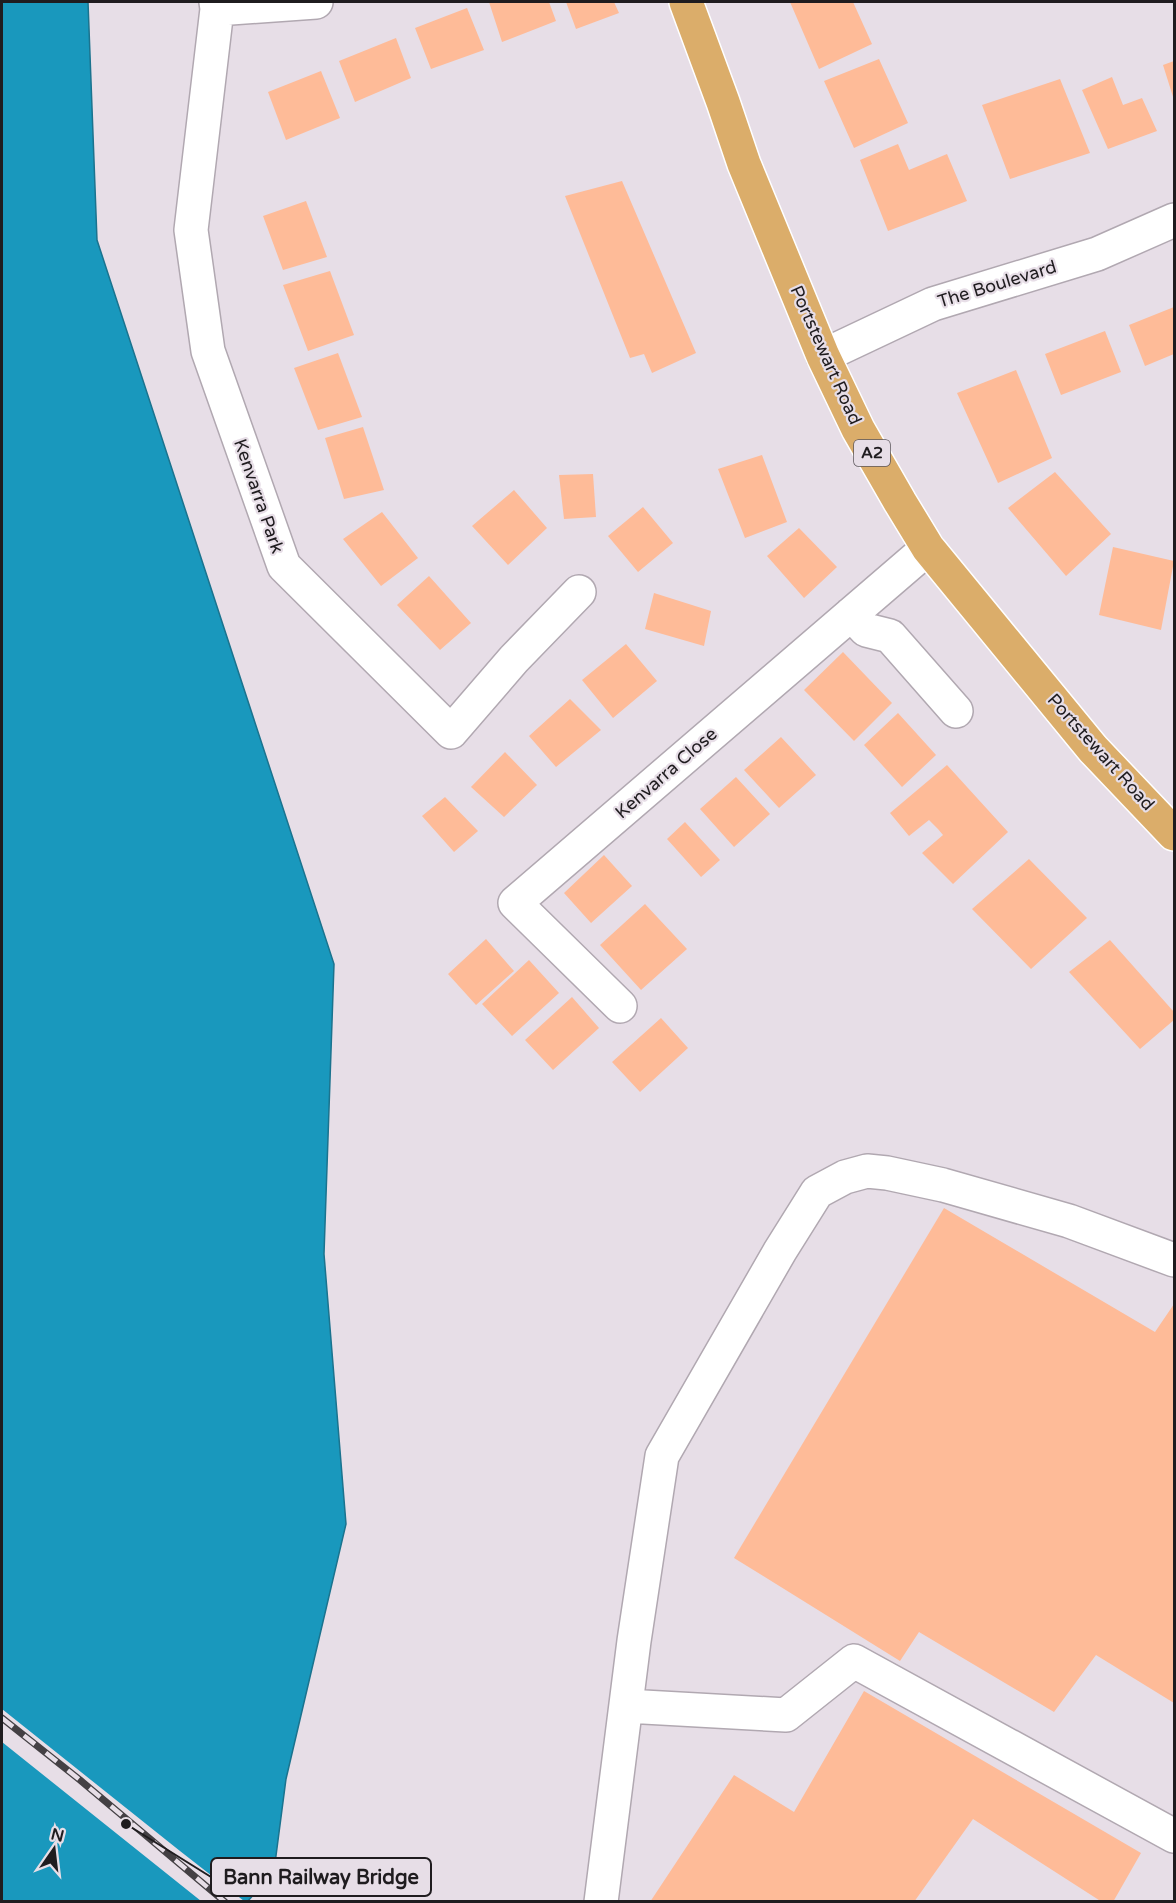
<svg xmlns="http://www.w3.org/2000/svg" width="1176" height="1903" font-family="'Varela Round',sans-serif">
<rect width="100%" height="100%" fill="#e7dee7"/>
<path fill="#1998bd" stroke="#1b738e" stroke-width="1.5" d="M2 2H88L97 240 334 964 324 1254 346 1524 286 1779 274 1871 248 1901 2 1902Z"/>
<path fill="#e7dee7" d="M2 1709 180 1851 244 1901H201L2 1742Z"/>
<path fill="#febb98" d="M489 2H549L556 21 502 42Z
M566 2H614L619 13 576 29Z
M790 2H853L872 44 819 69Z
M467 8 484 50 431 69 415 28Z
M396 38 411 78 355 102 339 61Z
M879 59 908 123 854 148 824 81Z
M1174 61V100L1163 65Z
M321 71 340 118 286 140 268 92Z
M1112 77 1123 105 1142 98 1157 131 1108 149 1082 90Z
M1060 79 1090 153 1010 179 982 105Z
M898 144 909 170 947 154 967 201 888 231 860 160Z
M622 181 696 353 652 373 644 354 630 358 565 196Z
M306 201 327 257 283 270 263 216Z
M330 271 354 335 308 351 283 285Z
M1174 307V354L1145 366 1129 325Z
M1105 331 1121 372 1061 395 1045 354Z
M338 353 362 417 318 430 294 368Z
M1016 370 1052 458 998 483 957 393Z
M363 427 384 490 344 499 325 438Z
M762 455 787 522 745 538 718 469Z
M1055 472 1111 534 1066 576 1008 508Z
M593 474 596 517 564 519 559 475Z
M514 490 547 528 508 565 472 526Z
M643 507 673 543 638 572 608 536Z
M382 512 418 558 381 586 343 539Z
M799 528 837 567 804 598 767 556Z
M1113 547 1174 561 1161 630 1099 615Z
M429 576 471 623 440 650 397 605Z
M654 593 711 611 704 646 645 629Z
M626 644 657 681 613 718 582 680Z
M843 652 892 703 854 741 804 690Z
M570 699 601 730 556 767 529 736Z
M898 713 936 755 902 787 864 745Z
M781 737 816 775 779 808 744 770Z
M505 752 537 785 504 817 471 787Z
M947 765 1008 832 953 884 922 853 943 835 938 829 929 820 909 836 890 813Z
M736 777 770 814 734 847 700 809Z
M445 797 478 831 454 852 422 816Z
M685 822 720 860 701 877 667 839Z
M604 855 632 886 591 923 564 893Z
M1029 859 1087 918 1031 969 972 909Z
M645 904 687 949 641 990 600 945Z
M486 939 514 971 476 1005 448 974Z
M1110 940 1174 1012V1020L1140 1049 1069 972Z
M529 960 559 993 512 1036 482 1004Z
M572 997 599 1028 553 1070 525 1040Z
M661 1018 688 1048 640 1092 612 1062Z
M944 1208 1155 1332 1174 1304V1703L1096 1655 1054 1712 919 1632 900 1661 734 1558Z
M864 1691 1141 1853 1113 1902H1102L973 1819 914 1902H650L734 1775 794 1812Z"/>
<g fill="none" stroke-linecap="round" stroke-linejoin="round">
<g stroke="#b1a8b1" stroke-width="36">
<path id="minor" d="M216 2 217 9 191 230 208 351 284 566 451 732 514 659 579 592
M217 9 316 2
M823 356 933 304 1097 254 1174 220
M851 614 866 630 890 636 956 711
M620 1006 515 903 928 548
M626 1706 786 1715 854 1661 1174 1836
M601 1902 634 1641 662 1456 780 1251 817 1192 845 1177 867 1171 887 1173 943 1185 1069 1221 1174 1260"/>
</g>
<g stroke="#fff" stroke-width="36">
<path id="major" d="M686 2 723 102 744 164 823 356 858 429 900 502 928 548 1093 749 1174 834"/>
</g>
<use href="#minor" stroke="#fff" stroke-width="33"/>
<use href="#major" stroke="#dbad6a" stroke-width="33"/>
<g stroke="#444044" stroke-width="7">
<path id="rail" d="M2 1718 80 1780 225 1902"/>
</g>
<use href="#rail" stroke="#e7dee7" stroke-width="4.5" stroke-dasharray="14" stroke-linecap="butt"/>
</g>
<g text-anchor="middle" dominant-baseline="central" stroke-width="4.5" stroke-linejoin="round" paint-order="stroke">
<rect fill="#e7dee7" stroke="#5b565b" stroke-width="1.5" x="854" y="440" width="36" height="26" rx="4.5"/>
<g font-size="16" font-weight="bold" fill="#1f1c1f">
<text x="872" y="453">A2</text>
</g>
<g font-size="18" fill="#1f1c1f" stroke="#e7dee7">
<text transform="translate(997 284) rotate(-17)">The Boulevard</text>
<text transform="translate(826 355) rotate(66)">Portstewart Road</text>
<text transform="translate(259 496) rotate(71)">Kenvarra Park</text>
<text transform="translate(1101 752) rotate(48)">Portstewart Road</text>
<text transform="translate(666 773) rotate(-41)">Kenvarra Close</text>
</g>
</g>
<path fill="none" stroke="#1f1c1f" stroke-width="2" d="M126 1824L211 1877"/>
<circle fill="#1f1c1f" stroke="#e7dee7" stroke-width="2" cx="126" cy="1824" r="6"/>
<rect fill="#e7dee7" stroke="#1f1c1f" stroke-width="2" x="211" y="1858" width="220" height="38" rx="6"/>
<g font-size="20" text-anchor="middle" font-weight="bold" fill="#1f1c1f">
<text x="321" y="1884">Bann Railway Bridge</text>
</g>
<rect width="1176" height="1903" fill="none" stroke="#1f1c1f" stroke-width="6"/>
<g transform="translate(54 1849) rotate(14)" stroke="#e7dee7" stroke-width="4.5" paint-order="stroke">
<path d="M0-4.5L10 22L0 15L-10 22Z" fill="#1f1c1f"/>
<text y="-9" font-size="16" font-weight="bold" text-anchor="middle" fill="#1f1c1f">N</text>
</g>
</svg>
